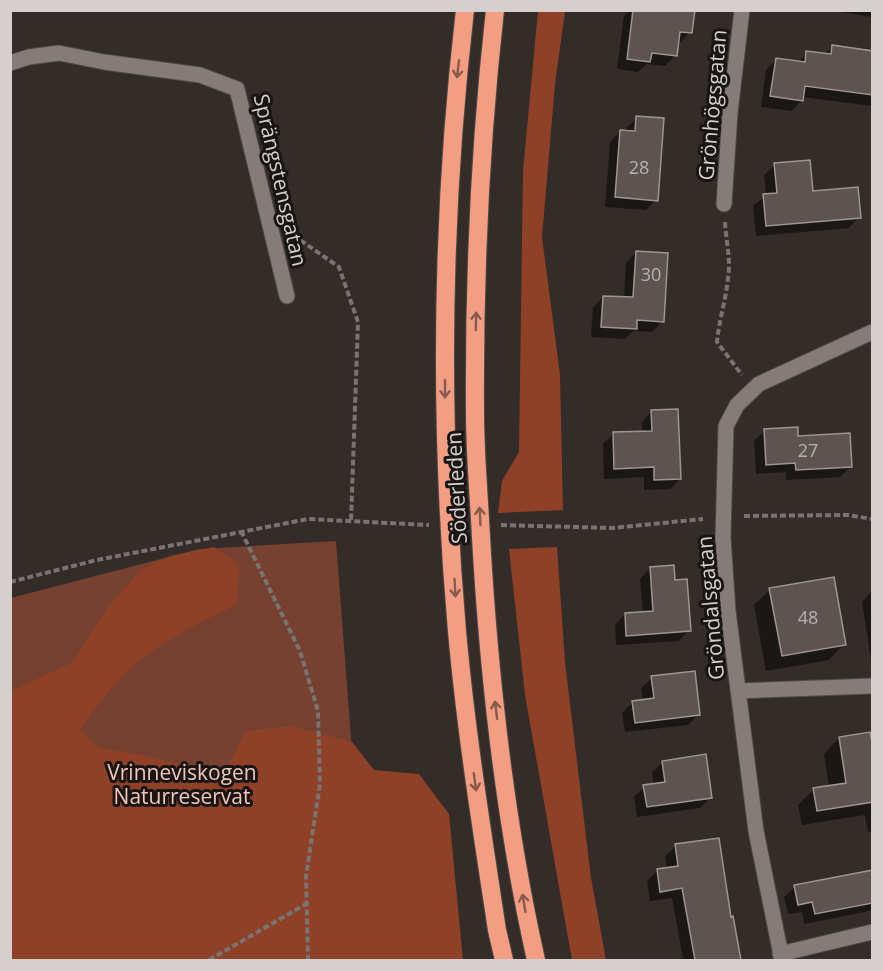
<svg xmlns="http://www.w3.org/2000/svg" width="883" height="971" font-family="'Open Sans',sans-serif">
<rect width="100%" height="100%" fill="#332c29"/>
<path fill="#764130" d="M336 541 352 751 11 960V598L199 549Z"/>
<path fill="#8f4128" d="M538 11H565L555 84 542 237 560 375 563 510 498 513 502 481 519 452 523 171Z
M214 547 239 564 237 604C208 619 175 634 148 654 121 673 99 703 80 730L99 748 143 755 185 766 224 773 246 731 291 726 352 742 374 770 419 774 449 814 463 960H11V691L73 662 107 608 142 569 171 556Z
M557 547 565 662 591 878 606 960H572L525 695 509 549Z"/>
<path fill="#0007" d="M629 10H693L690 32 680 43H677L675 56 665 66 647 64 638 72 617 69 624 16Z
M827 10H872V17Z
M832 47 872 52V106L802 97V100L792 111 761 107 766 70 776 60 797 63 807 53 824 55Z
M637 118 656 200 646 210 605 207 610 142 620 132H626V128Z
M775 165 812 193 859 217 849 228 756 236 753 206 766 195 764 175Z
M636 252 663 321 652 332 633 331 625 339 591 337 593 307 603 297 624 298 626 263Z
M652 411 680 479 670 489 644 490V477L604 479 603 444 613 434 642 433V422Z
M764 431 796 438 851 466 840 477 786 480V472L756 474 754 441Z
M650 568 674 582 689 630 679 641 616 645 615 625 625 614 643 613 640 579Z
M770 590 844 644 829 660 766 671 754 605Z
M872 591V666L862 602Z
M652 678 699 714 688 725 625 732 622 713 633 702 643 701 641 688Z
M839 738 872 757V831L868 832 865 815 802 825 798 805 814 789 829 787 824 754Z
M663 762 711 797 700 808 637 817 634 797 644 787 654 785 652 772Z
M676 846 729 918H731L739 960H677L683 958 672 898 650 901 647 881 657 871 667 869 665 856Z
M872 871V908L869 911 804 924 802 912 788 914 784 897 795 887Z"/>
<path fill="#5d5451" stroke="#9e9591" stroke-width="1.5" d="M633 10H695L692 33 680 32 677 56 652 53 650 62 627 59Z
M832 45 873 51V95L805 86 803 101 770 96 776 58 805 62 806 51 831 54Z
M636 116 664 118 658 201 615 197 620 130 635 131Z
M810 160 813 191 858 187 861 218 766 226 763 194 777 193 774 163Z
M636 251 668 253 664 322 637 320V329L601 327 603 296 633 297Z
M678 409 681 479 654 480V467L614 469 613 432 652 431 651 410Z
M798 427V436L850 433 852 467 796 470 795 463 766 465 764 429Z
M674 565 675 580 687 579 691 631 626 636 625 613 653 611 650 567Z
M834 577 846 645 782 656 769 588Z
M695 671 700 715 635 723 632 701 654 698 651 676Z
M870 732 873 747V802L817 811 813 788 846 783 839 737Z
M706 754 712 798 647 807 643 785 665 782 662 761Z
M719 838 731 917 733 916 741 960H695L682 888 660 892 657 869 678 866 675 844Z
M873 870V903L815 914 812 902 798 905 794 885Z"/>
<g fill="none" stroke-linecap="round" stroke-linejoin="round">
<g stroke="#4f4947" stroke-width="17">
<path id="minor" d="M10 63 29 57 59 53 104 62 200 75 237 89 287 296
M724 204 730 113 742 10
M738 691 872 686
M780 954 872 932
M782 960 756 831 728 611 723 538 726 426 737 405 759 384 872 332"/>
</g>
<g stroke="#4f4947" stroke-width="20">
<path id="highway" d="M465 10C441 216 439 425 457 631 466 732 482 831 497 930L504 960
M495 10C480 144 474 279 475 413 475 454 479 496 481 537 489 679 505 822 536 960"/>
</g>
<path stroke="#797371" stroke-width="4" stroke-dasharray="6 3" stroke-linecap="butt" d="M725 222C726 241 731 259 728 278 726 300 719 320 717 342L742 375
M293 235 339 267 358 322 351 521
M744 516 848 515 872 519
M501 525 612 528 703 519
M241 531 300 651 318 711 320 784 306 876 308 960
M10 582 97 560 308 519 429 525
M209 960 306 904"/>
<use href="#minor" stroke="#857b78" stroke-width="15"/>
<use href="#highway" stroke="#f39e83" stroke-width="18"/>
</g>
<defs><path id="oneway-shaft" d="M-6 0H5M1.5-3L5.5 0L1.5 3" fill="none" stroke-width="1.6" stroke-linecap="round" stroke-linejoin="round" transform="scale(1.5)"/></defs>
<g stroke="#865a4c">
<use href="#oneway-shaft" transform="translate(458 69) rotate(97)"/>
<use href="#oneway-shaft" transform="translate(476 321) rotate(-89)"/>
<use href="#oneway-shaft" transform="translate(445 389) rotate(90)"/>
<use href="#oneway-shaft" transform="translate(480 516) rotate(-93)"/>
<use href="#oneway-shaft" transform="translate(455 588) rotate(87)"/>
<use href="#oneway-shaft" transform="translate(496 710) rotate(-97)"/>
<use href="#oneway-shaft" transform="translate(475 782) rotate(82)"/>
<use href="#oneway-shaft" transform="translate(524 903) rotate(-99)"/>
</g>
<g text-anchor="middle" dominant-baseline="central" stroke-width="6" stroke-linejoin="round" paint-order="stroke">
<g font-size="18" fill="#b7b1af">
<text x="639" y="167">28</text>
<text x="651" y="274">30</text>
<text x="808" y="450">27</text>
<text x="808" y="617">48</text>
</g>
<g font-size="21" fill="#d5d0ce" stroke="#181514">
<text transform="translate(712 105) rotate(-85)">Grönhögsgatan</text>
<text transform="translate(281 180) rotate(77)">Sprängstensgatan</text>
<text transform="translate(456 488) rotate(-93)">Söderleden</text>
<text transform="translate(710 608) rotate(-95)">Gröndalsgatan</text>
</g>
<g font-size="21" fill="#f4c6b7" stroke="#181514">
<text x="182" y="772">Vrinneviskogen<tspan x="182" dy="24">Naturreservat</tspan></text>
</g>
</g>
<rect width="883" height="971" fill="none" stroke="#d5d0ce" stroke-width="24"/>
</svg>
